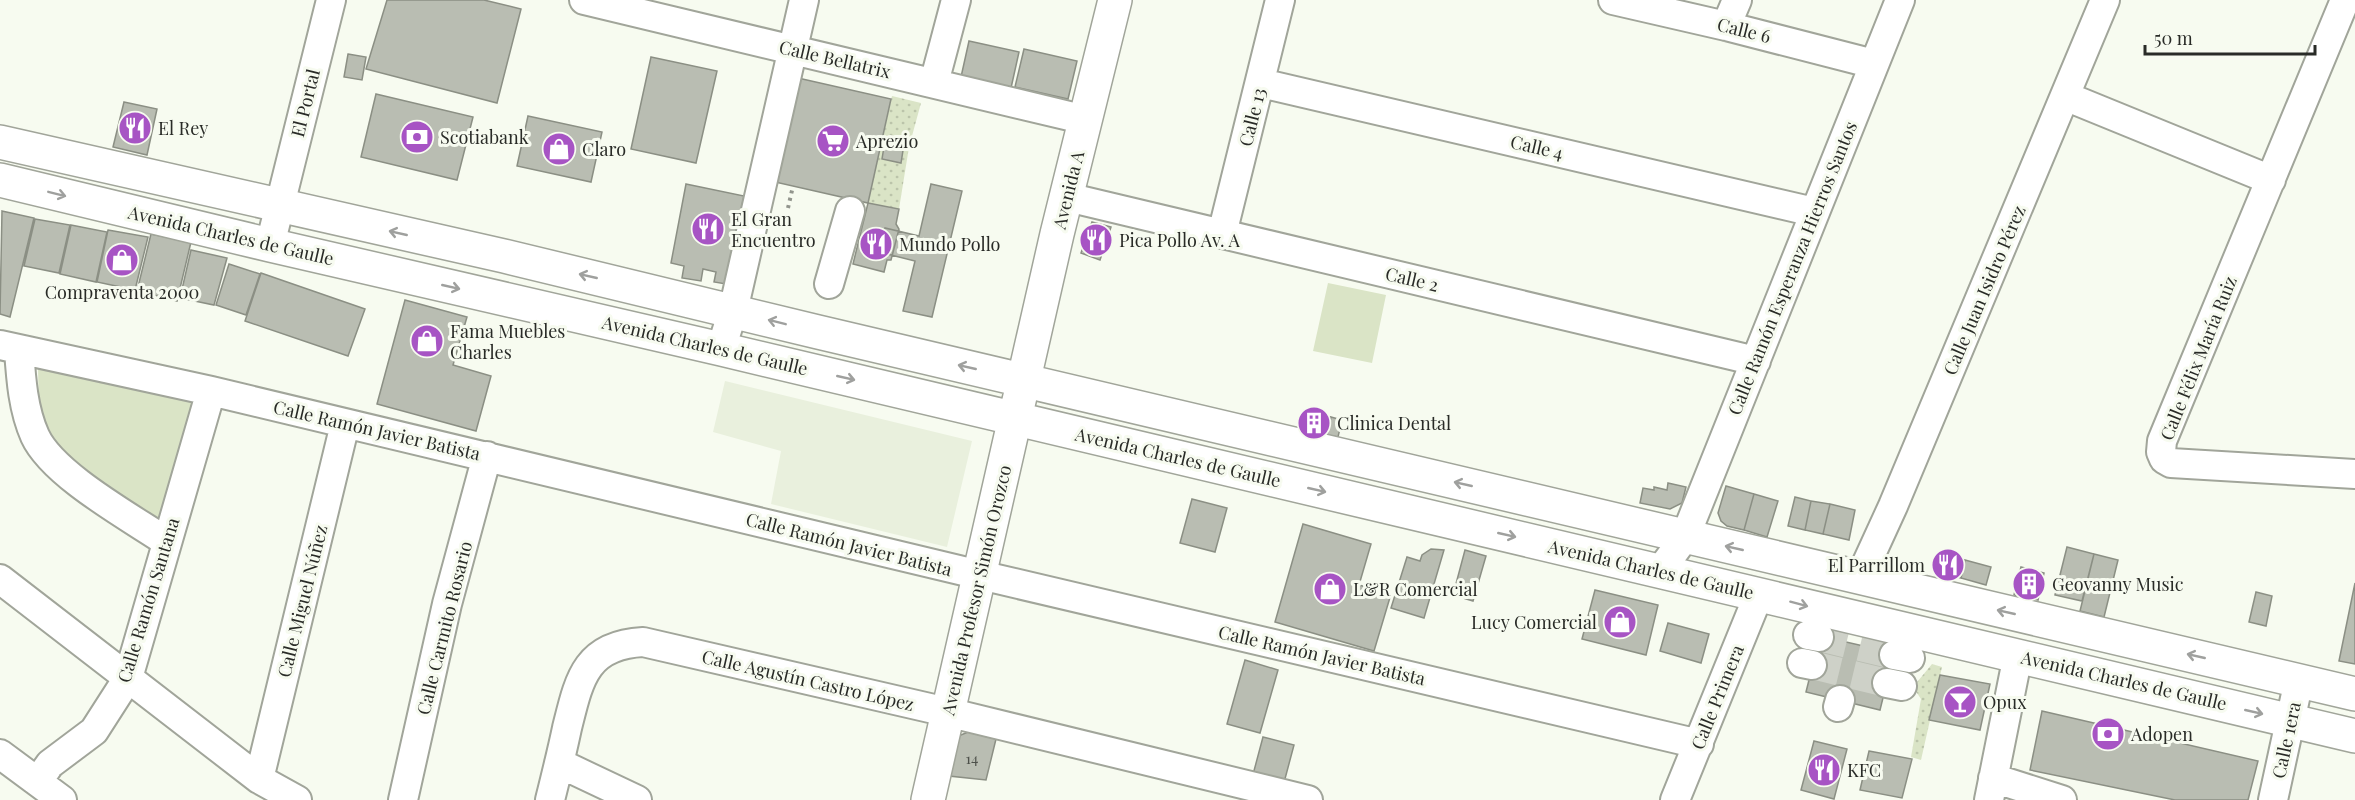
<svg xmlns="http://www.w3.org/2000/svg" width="2355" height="800" font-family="'Playfair Display',serif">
<defs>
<pattern id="garden-dots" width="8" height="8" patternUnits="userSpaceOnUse" patternTransform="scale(1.5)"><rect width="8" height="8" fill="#dae4c6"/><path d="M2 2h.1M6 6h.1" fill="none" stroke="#bbc4aa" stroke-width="1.8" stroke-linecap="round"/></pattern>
</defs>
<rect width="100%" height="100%" fill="#f7fbf0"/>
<path fill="#e9f0dd" d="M725 381 972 441 947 547 771 504 781 451 713 432Z"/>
<path fill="#dae4c6" d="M1328 283 1386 295 1372 363 1313 351Z
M38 366 210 404 176 532 75 477 39 423Z"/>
<path fill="url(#garden-dots)" d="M892 96 921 103 909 147 899 209 868 203Z
M1932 664 1942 667 1921 760 1911 757 1921 699 1913 687Z"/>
<path fill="#b9bdb2" stroke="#8b8f84" stroke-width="1.5" d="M387 0H484L521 9 497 103 366 69Z
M969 41 1019 52 1011 88 961 77Z
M1024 49 1077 61 1068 99 1015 87Z
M348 54 366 57 362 80 344 77Z
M651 57 717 71 696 163 631 149Z
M798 78 891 99 868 203 775 182Z
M376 94 473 117 457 180 361 157Z
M124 102 157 109 147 155 113 147Z
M528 116 602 132 591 182 517 166Z
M885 141 904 144 901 163 882 159Z
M686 184 744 196 726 284 714 282 716 272 703 269 701 281 682 278 684 266 671 263Z
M931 184 962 191 932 317 903 311 915 261 879 252 885 228 919 236Z
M868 203 899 209 896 224 899 229 891 260H887L884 272 853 264Z
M2 211 34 218 10 317 0 314Z
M35 219 70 225 59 273 24 266Z
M1092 222 1111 227 1100 260 1081 253Z
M71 225 107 232 96 282 60 274Z
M108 230 148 237 135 290 97 282Z
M151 234 191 242 177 301 137 291Z
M191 250 227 258 214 305 180 298Z
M229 264 260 274 246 315 216 305Z
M261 273 365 309 348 356 245 321Z
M405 300 467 317 453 365 491 376 476 431 377 404Z
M1310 412 1322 415 1318 433 1306 431Z
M1322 415 1331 417 1327 435 1318 433Z
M1331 417 1342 420 1338 437 1327 435Z
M1668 483 1686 487 1682 503 1670 509 1640 503 1643 488 1654 490V487L1667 490Z
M1726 486 1754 494 1744 530 1727 526 1721 521 1718 513Z
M1754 494 1778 501 1767 537 1744 530Z
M1795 497 1811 501 1805 530 1788 526Z
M1192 499 1227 508 1215 552 1180 543Z
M1811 501 1830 504 1823 534 1805 530Z
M1830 504 1855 510 1849 540 1823 534Z
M1303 524 1371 544 1359 585 1391 594 1374 651 1275 622Z
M2067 547 2094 554 2082 601 2055 595Z
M1431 549 1444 550 1424 618 1391 608 1407 557 1420 561 1422 555Z
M1465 550 1486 556 1473 601 1453 595Z
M2094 554 2118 560 2104 617 2080 611Z
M1945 555 1955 557 1950 575 1941 573Z
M1955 557 1965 560 1961 578 1950 575Z
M1965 560 1991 567 1986 585 1961 578Z
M2021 567 2044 573 2038 600 2014 595Z
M2355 583V664L2339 661Z
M1595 590 1658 605 1646 655 1582 639Z
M2256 592 2272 596 2266 626 2249 622Z
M1668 623 1709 634 1701 663 1660 651Z
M1820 636 1894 653 1880 710 1806 692Z
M1245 660 1278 670 1260 733 1227 724Z
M1940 675 1990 684 1980 730 1929 720Z
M2042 711 2258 761 2248 800H2175L2030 770Z
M968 732 996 739 986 780 949 776 956 737Z
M1263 737 1294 745 1282 790 1251 782Z
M1814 741 1847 749 1834 799 1801 790Z
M1869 751 1912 759 1902 798 1860 790Z"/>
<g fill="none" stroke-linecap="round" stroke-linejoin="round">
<path stroke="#ced1c8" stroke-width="28" stroke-dasharray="28 14" stroke-linecap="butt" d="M1819 637 1894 655
M1812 665 1887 683"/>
<g stroke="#a1a59a" stroke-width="32">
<path id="minor" d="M584 0 1086 120
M1613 0 1726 26 1874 64
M2345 0 2162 441 2161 452 2164 459 2171 463 2355 474
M1726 26 1737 0
M934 83 956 0
M1261 83 1814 212
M2065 96 2271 180
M1067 197 1756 361
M1222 234 1280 0
M270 245 331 0
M829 284 850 211
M0 345 211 391 980 575 1699 744
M721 349 733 311 804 0
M19 350C21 379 23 409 35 436 53 475 130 517 167 542
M1660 571 1685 537 1900 0
M1860 578 1893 506 2105 0
M0 579 259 779 297 800
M1808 635 1819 637
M1894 655 1910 658
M1802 663 1812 665
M1887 683 1902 686
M1838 707 1840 700
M0 754 62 800
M559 763 637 800
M1993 778 2062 800
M259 779 345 424
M38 781 50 764 94 731 128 678 211 391
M403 800 447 604 487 456
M550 800C556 776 562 752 567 728 579 680 585 645 643 642L947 712 1308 800
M1675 800 1759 594
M1989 800 2018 655
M2273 800 2299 680"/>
</g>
<g stroke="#a1a59a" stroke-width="36">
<path id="major" d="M0 142 504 256 818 332 2355 694
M0 180 270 245 721 349 2355 736
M928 800 1057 234 1115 0"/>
</g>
<path stroke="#92958d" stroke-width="4" stroke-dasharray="3 4.5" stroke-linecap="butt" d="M788 208 793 186"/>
<use href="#minor" stroke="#fff" stroke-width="28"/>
<use href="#major" stroke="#fff" stroke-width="33"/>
</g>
<defs><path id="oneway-shaft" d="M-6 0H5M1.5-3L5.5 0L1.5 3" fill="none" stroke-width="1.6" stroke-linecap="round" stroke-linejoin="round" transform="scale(1.5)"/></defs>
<g stroke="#9fa09e">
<use href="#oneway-shaft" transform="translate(57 194) rotate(14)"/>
<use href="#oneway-shaft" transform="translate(398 233) rotate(-167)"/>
<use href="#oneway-shaft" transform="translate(588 276) rotate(-167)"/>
<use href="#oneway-shaft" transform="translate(451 287) rotate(13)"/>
<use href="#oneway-shaft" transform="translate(777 322) rotate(-166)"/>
<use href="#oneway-shaft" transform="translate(967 367) rotate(-167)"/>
<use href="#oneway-shaft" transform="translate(846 378) rotate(13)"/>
<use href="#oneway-shaft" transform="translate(1463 484) rotate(-167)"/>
<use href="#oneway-shaft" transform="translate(1317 490) rotate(13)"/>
<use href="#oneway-shaft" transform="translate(1507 535) rotate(13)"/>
<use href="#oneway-shaft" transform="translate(1734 548) rotate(-167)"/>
<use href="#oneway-shaft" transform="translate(1799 604) rotate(15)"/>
<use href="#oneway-shaft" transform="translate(2006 612) rotate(-167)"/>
<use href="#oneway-shaft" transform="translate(2196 656) rotate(-167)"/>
<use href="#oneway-shaft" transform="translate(2254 712) rotate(13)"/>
</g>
<defs>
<g id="restaurant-disc" transform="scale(1.725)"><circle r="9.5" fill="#a754c4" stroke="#f7fbf0"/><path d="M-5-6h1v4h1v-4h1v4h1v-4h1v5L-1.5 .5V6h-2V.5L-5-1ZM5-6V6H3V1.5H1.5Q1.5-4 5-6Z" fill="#fff"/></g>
<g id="bank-disc" transform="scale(1.725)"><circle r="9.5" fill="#a754c4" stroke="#f7fbf0"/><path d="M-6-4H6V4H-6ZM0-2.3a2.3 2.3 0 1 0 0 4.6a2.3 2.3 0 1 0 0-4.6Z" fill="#fff"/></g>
<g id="supermarket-disc" transform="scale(1.725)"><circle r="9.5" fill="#a754c4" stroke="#f7fbf0"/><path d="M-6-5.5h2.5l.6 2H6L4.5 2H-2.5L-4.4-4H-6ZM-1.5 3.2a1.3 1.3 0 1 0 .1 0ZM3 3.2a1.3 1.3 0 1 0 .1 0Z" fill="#fff"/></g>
<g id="shop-disc" transform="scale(1.725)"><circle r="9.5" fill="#a754c4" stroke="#f7fbf0"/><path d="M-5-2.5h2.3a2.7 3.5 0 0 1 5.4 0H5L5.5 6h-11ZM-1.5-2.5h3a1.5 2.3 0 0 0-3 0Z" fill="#fff"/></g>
<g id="building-disc" transform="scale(1.725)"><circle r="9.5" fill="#a754c4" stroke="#f7fbf0"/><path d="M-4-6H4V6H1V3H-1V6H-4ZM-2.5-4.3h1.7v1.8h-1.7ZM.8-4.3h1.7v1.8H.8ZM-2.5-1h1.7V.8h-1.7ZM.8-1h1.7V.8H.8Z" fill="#fff"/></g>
<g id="bar-disc" transform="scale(1.725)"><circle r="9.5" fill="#a754c4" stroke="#f7fbf0"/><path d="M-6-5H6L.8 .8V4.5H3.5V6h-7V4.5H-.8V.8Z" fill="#fff"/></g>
</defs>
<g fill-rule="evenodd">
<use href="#restaurant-disc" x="135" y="128"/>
<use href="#bank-disc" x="417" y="137"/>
<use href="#supermarket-disc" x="833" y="141"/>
<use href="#shop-disc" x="559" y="149"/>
<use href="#restaurant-disc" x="708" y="229"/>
<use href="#restaurant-disc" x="1096" y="240"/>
<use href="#restaurant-disc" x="876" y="244"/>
<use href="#shop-disc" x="122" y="260"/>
<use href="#shop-disc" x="427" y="341"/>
<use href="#building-disc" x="1314" y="423"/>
<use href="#restaurant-disc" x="1948" y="565"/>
<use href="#building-disc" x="2029" y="584"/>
<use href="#shop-disc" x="1330" y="589"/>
<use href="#shop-disc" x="1620" y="622"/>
<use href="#bar-disc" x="1960" y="702"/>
<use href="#bank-disc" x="2108" y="734"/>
<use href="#restaurant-disc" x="1824" y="770"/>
</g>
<g text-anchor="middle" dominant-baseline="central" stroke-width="6" stroke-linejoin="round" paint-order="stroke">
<g font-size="15" fill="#4d504a">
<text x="972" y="758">14</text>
</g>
<g font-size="18" fill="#292b27" stroke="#f7fbf0">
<text transform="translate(1744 30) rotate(14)">Calle 6</text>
<text transform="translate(835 59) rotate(13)">Calle Bellatrix</text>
<text transform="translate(305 103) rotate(-76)">El Portal</text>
<text transform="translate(1252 117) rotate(-76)">Calle 13</text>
<text transform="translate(1537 147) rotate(13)">Calle 4</text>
<text transform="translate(1068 190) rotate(-76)">Avenida A</text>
<text transform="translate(231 235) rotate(13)">Avenida Charles de Gaulle</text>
<text transform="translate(1792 268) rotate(-68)">Calle Ramón Esperanza Hierros Santos</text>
<text transform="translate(1412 279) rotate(13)">Calle 2</text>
<text transform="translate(1984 290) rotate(-67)">Calle Juan Isidro Pérez</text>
<text transform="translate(705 345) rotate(13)">Avenida Charles de Gaulle</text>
<text transform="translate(2198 358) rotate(-68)">Calle Félix María Ruiz</text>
<text transform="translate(377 430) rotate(13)">Calle Ramón Javier Batista</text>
<text transform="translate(1178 457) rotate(13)">Avenida Charles de Gaulle</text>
<text transform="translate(849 544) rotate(14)">Calle Ramón Javier Batista</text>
<text transform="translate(1651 569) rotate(13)">Avenida Charles de Gaulle</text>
<text transform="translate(976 590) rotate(-77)">Avenida Profesor Simón Orozco</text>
<text transform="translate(148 600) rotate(-73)">Calle Ramón Santana</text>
<text transform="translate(302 601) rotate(-76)">Calle Miguel Núñez</text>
<text transform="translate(444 628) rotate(-76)">Calle Carmito Rosario</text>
<text transform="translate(1322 655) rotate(13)">Calle Ramón Javier Batista</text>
<text transform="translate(808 680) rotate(13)">Calle Agustín Castro López</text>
<text transform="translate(2124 680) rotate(13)">Avenida Charles de Gaulle</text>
<text transform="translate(1717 697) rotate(-68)">Calle Primera</text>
<text transform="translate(2286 740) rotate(-78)">Calle 1era</text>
</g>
<g font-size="18" fill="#292b27" stroke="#f7fbf0" text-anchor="start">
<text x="158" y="128">El Rey</text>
<text x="440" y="137">Scotiabank</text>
<text x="856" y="141">Aprezio</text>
<text x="582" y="149">Claro</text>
<text x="731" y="219">El Gran<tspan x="731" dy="21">Encuentro</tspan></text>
<text x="1119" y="240">Pica Pollo Av. A</text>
<text x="899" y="244">Mundo Pollo</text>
<text x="122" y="292" text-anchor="middle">Compraventa 2000</text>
<text x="450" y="331">Fama Muebles<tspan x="450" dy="21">Charles</tspan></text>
<text x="1337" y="423">Clinica Dental</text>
<text x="1925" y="565" text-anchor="end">El Parrillom</text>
<text x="2052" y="584">Geovanny Music</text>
<text x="1353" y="589">L&amp;R Comercial</text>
<text x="1597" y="622" text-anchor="end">Lucy Comercial</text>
<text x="1983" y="702">Opux</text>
<text x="2131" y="734">Adopen</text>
<text x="1847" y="770">KFC</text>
</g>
</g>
<path d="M2145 45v9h170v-9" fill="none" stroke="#292b27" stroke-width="3"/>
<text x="2154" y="45" font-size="18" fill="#292b27" stroke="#f7fbf0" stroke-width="4.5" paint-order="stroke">50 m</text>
</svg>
